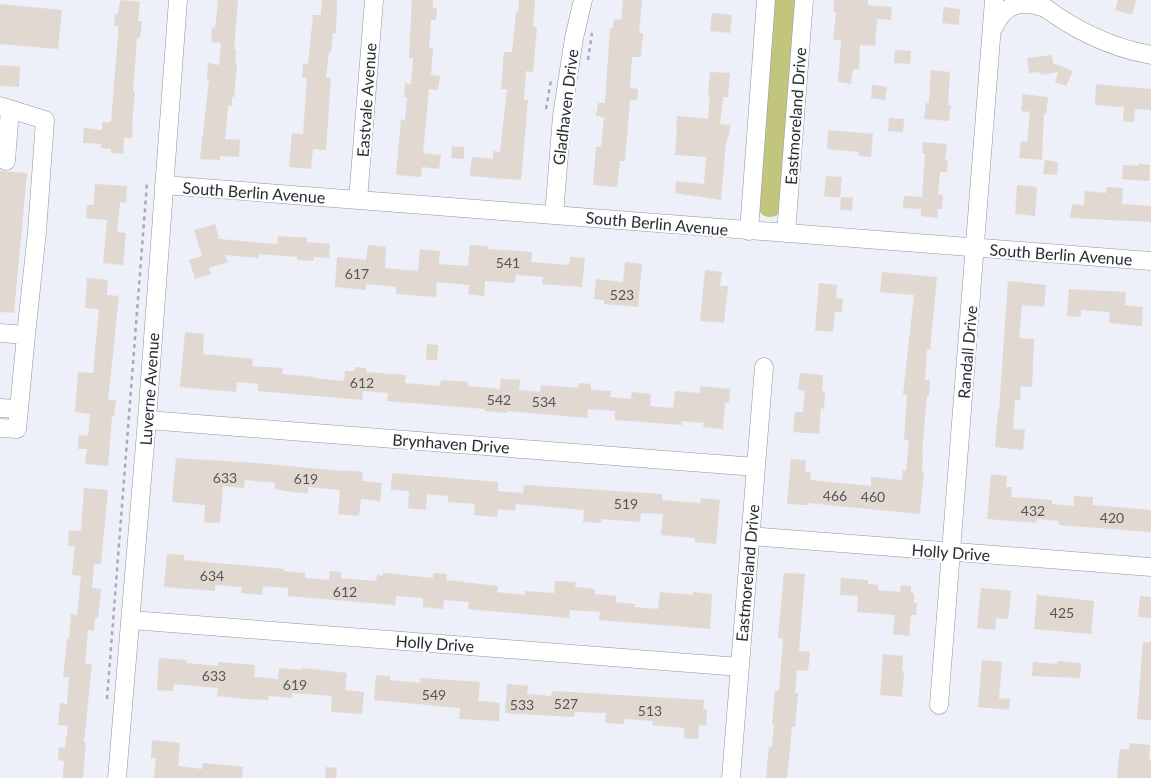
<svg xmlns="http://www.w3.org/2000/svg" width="1151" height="778" font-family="Lato,sans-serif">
<rect width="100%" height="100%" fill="#edeff9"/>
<path fill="#c2c57c" d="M773 0H799L779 214C770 219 764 218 758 210Z"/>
<path fill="#e0d8d1" d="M120 0 140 2 138 21H142L140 38H137L133 92H135L132 124H133L132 138H124L123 154 111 153V149L101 148V144L83 143 84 128 102 130V122H111L118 36V26H114L115 14H118Z
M218 0H238L234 49 236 50 235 63 237 64 234 97H232V106H228L225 139 240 140 239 157 220 156V160L200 159 209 80H207L208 63 219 65 221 43 211 42 212 27 215 28Z
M322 0H337L336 33H333L331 53 329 52 326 78H331L326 150 313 149 311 169 289 167 292 133 303 134 307 78H302L303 63 308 64 313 15H321Z
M412 0H433V8H437L436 20H431L429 48 433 49 431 75 440 76 438 90 429 89 423 153 441 155 439 169 422 167 421 177 396 175 401 119 405 120 407 97H404L405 83 411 84 413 58H409Z
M519 0H535L533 27H537L533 72 526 71 524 100H528L521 180 470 176 472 157 493 159V151L500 152 507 89H501L504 52H512L516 12H518Z
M623 0H642L639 33H643L641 57H632L630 88 638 89 637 100H630L625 161H620L617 187 593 185 596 147H601L604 117 596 116 598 103H605L610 28H613L614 19 621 20Z
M834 0H868V5L892 7 891 20 877 19 875 46 860 45 859 69H853L851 84 838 82 841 40H833L836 12 833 11Z
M1118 0H1136L1132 15 1115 10Z
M0 4 62 10 58 49 0 44Z
M944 7 960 9 959 25 942 23Z
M712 13 732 15 730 33 710 31Z
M895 50 911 51 910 64 894 63Z
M1052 55 1053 63 1073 71 1066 86 1055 82 1058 72 1041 75 1040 72 1029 73 1027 58Z
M0 65 20 67 19 87 0 86Z
M931 70 950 72 948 105H951L949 121 924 119 926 103H929Z
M710 72 730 73 728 97H723L720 124 730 125 729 136 728 135 727 142H726L721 200 675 193 676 181 704 184 706 157 675 155 677 129H676L677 116 708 119 710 95H708Z
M1096 84 1151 89V110L1135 109 1134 122 1123 121 1124 107 1095 105Z
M872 85 887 87 885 100 871 98Z
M1023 94 1048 97 1046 114 1044 113 1042 160 1019 158 1021 141 1027 142 1030 112 1021 111Z
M889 118 904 119 903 132 888 131Z
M828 130 873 134 871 157 859 156V152L827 149Z
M923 142 947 144 945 160H948L947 172H940L938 194 943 195 942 209H938L937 218 921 216V209L903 208 904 196 922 197 925 154 922 153Z
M452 146 464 147V159L451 158Z
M1045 160 1058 162 1057 175 1043 174Z
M1138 164 1150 165 1149 181 1122 179 1123 165 1138 166Z
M0 171 27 173 14 313 0 312Z
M826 176 842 177 840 198 824 196Z
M95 184 127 186 126 203 120 202 117 232 126 233 123 265 103 263 107 220 86 218 87 205H94Z
M1017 185 1037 187 1035 216 1015 214Z
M1107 187 1123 188 1122 204 1151 206V222L1070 218 1072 204 1084 205 1085 191 1106 193Z
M841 197 853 198 852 211 840 210Z
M215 224 219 239 277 244 278 236 307 238V242L330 244 329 258 314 257 313 261 297 260V257L259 254V258L225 255 228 262 209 268 211 274 195 279 189 260 202 256 194 230Z
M368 245 386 247 385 268 418 271 420 249 440 251 439 264 468 266 470 245 489 246 488 249 532 252 531 262 569 265 570 257 585 258 582 287 542 284 543 277 516 275 515 283 485 281 484 296 468 294 469 285 437 282 436 297 396 294V287L366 284V290L335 287 337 257 366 260Z
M625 262 642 264 638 307 604 304V300L594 299 596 279 623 282Z
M705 270 722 272 720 286H728L724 323 700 321Z
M882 272 937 277 930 350 927 349 925 380H930L929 396H927L922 452H923L922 472H924L920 514 808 503V505L787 504 791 459 806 460 805 472H811L810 480 871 486V477L902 480 903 470 906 471 909 440H904L907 395 903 394 914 295 880 292Z
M87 278 108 280 107 295 119 296 108 400H116L114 416H112L108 466 85 464 87 449H78L79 435 88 436 90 414 75 412 78 372 93 373 99 309 85 308Z
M1008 281 1046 285 1044 307 1022 305 1019 338 1034 339 1032 387 1021 386 1020 400H1015L1013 429 1025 430 1023 450 995 447 998 410H999Z
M819 283 837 285 836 298 843 299 842 312H835L833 332 815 330Z
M1069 289 1126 292 1125 305 1143 307 1142 326 1109 323 1110 312 1081 310V317L1067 316Z
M185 332 204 334 203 354 253 359 252 366 283 368 282 374 314 377 313 378 344 381 345 371H354L355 367 366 368V372L406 375 405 383 440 386 441 380 468 382V386L500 389 501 379 520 380 519 390 540 392 541 385 578 388 579 383 591 384V390L611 391 610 397 631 399 632 392 651 394 650 406 673 408 675 391 700 393V386L730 389 729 403H725L723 429 703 427 704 423 682 421V425L615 420V411L588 409 587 418 507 411V413L485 411V409L387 401 388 393 363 391 362 400 258 391V384L237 382 236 392 180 387Z
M427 344 438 345 437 360H426Z
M800 373 823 375 822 391H825L824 409 821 408 819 434 793 432 795 412H803L805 391 798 390Z
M176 458 256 463 342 471V470L363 472 362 481 382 483 380 501 361 499 359 516 338 514 340 490 308 487V493L292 492 275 489V483L245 480 244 488 223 486 220 523 204 522 205 505 172 502Z
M392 473 498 482V491L523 493 524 485 662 494V500L700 503 701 498 720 500 716 544 695 542V538L661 535 663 514 641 513 640 522 602 519 601 523 583 522 584 510 516 504 515 511 498 509 497 517 474 515 475 504 448 502V496L427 494 426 510 408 508 409 491 391 490Z
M991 474 1007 476 1006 487H1012L1011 497 1052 500V504L1074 506V496L1093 497V505L1151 510V532L1059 525V521L1037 519 1036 523 987 519Z
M84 488 108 490 101 564H94L92 588 101 589 98 618H95L94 631 88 630 85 664H92L84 742H86L83 778H63L64 761 58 760 59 747 65 748 68 726 58 725 60 703 67 704 69 677H63L67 639H69L71 614 77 615 81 576 72 575 75 546H68L69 530 81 531Z
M167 554 184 555V560L284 569 283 571 305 573V578L329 580 330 571 341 572V578L376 581 377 575 383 576V573L433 578V573L447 574 446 580 498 586 497 592 525 595V591L554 593 555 581 576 582 575 587 595 589V594L616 596V602L635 604 634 607 658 609 660 592 693 595V592L712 594 710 629 599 620 600 612 570 610 569 618 468 609 469 602 444 600 443 609 423 607V598L396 596 395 605 288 596V588L263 586 262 595 241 593 242 587 215 585V591L164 587Z
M784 573 805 574 799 651 810 652 808 671 797 670 795 693H798L795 727H792L787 778H766L769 747H772L774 725H772L775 691H779L783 639 778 638Z
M841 578 868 580V584L878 585V590L900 592 901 585 911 586V593H914V603H917L916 615H911L909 636 893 634 895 615 857 612 858 596 840 595Z
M981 588 1011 591 1008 619 996 618 995 630 977 628Z
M1037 595 1094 601 1091 634 1034 629Z
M1140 596 1151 597V618L1138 617Z
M1143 642H1151V720L1137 719Z
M883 654 903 656 902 671H904L902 697 880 695Z
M159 658 186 660V663L218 666V662L255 665 254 677 278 679 279 668 302 670V668L347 673 345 690 364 692 362 714 331 712 332 696 292 693V698L269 696 268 700 247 699 217 696 218 688 174 684 173 691 157 690Z
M982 660 1002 662 999 698 1010 699 1009 710 978 707Z
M1057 661 1081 663 1080 678 1032 676 1033 662 1057 664Z
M376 675 390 676V680L420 683 421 678 480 682 478 701 500 703 499 721 459 719 460 708 374 700Z
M507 684 528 686 527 694 551 696 552 691 704 700 703 709 707 710 706 726 699 725 698 739 684 738V728L652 725 653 721 624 719V724L605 723 606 713 575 712 574 717 505 713Z
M152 740 180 743 178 766 202 769 203 763 243 767 242 778H154L156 758H151Z
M1130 743 1150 745 1149 760 1151 761V778H1117L1120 749 1129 750Z
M326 767 337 768 336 778H325Z"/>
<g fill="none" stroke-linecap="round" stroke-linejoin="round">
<g stroke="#93959e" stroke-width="19">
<path id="minor" d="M1035 0C1070 28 1107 47 1151 55
M994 27C1005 3 1021 0 1045 8
M0 106 45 120 37 232 26 335
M6 161 10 109
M164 185 1151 261
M358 200 374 0
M554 215 562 116 574 38 583 0
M749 231 766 0
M786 233 804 0
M0 333 26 335 19 409 0 408
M147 420 756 467
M0 428 17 429 19 409
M750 536 1151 567
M131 620 740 667
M939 705 994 0
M117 778 147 420 178 0
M731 778 764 367"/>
</g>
<path stroke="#a9abb2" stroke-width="2.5" stroke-dasharray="4 4" stroke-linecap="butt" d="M588 60 592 33
M546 109 551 80
M107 699 147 183"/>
<use href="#minor" stroke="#fff" stroke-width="18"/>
</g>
<g text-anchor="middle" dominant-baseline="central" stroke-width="4.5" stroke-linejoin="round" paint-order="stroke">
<g font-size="14" fill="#585758">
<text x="508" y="262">541</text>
<text x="357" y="273">617</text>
<text x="622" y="294">523</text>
<text x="362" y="382">612</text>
<text x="499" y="399">542</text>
<text x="544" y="401">534</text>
<text x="225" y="477">633</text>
<text x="306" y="478">619</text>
<text x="835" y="495">466</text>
<text x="873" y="496">460</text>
<text x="626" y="503">519</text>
<text x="1033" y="510">432</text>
<text x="1112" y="517">420</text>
<text x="212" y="575">634</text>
<text x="345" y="591">612</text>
<text x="1062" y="612">425</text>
<text x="214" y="675">633</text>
<text x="295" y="684">619</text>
<text x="434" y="694">549</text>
<text x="566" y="703">527</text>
<text x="522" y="704">533</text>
<text x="650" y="710">513</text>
</g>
<g font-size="16" fill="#2b2c2f" stroke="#fcfdff">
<text transform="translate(366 100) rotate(-86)">Eastvale Avenue</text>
<text transform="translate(565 107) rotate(-83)">Gladhaven Drive</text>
<text transform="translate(795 116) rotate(-86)">Eastmoreland Drive</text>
<text transform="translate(254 192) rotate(4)">South Berlin Avenue</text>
<text transform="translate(657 223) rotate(5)">South Berlin Avenue</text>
<text transform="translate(1061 254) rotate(4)">South Berlin Avenue</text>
<text transform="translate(967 352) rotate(-85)">Randall Drive</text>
<text transform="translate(149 389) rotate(-86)">Luverne Avenue</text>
<text transform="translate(451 443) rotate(4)">Brynhaven Drive</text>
<text transform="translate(951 552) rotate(4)">Holly Drive</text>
<text transform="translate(747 573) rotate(-85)">Eastmoreland Drive</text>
<text transform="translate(435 643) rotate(4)">Holly Drive</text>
</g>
</g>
</svg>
